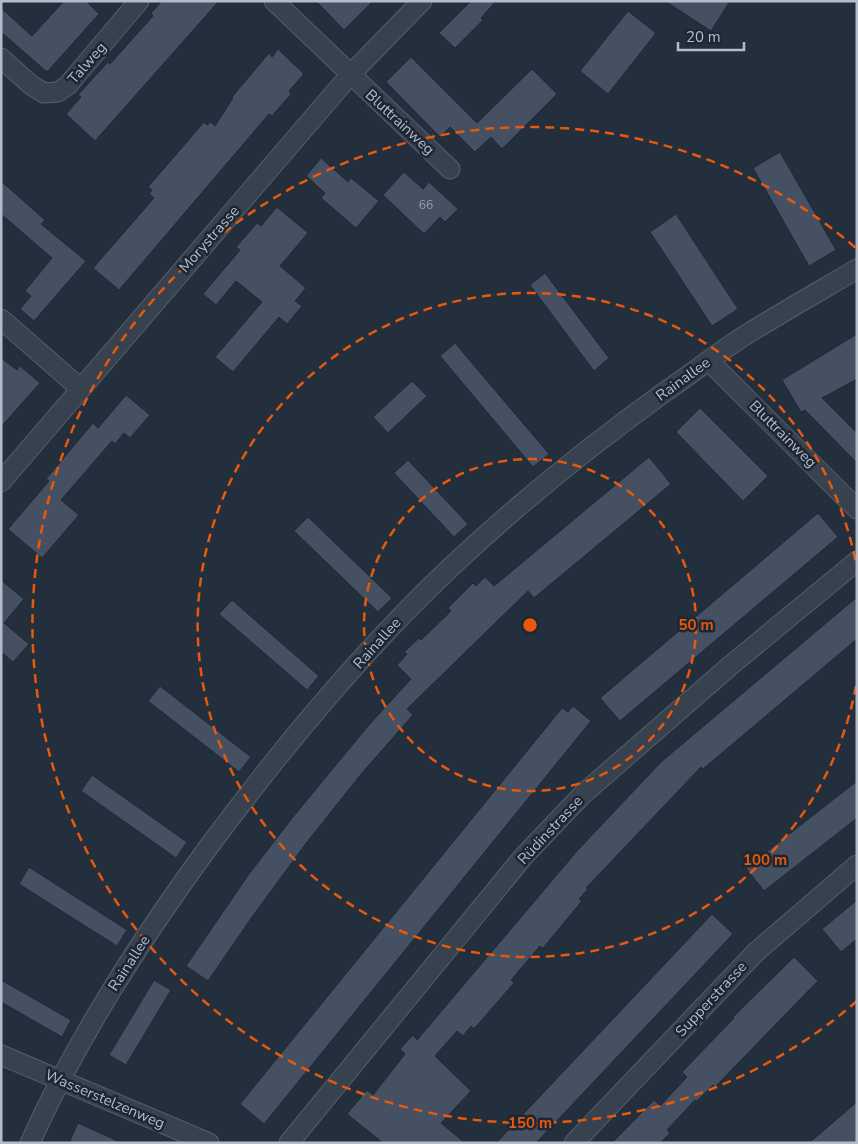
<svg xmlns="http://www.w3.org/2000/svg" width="858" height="1144" font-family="'Nunito Sans',sans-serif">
<rect width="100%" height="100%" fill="#242f3e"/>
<path fill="#455162" stroke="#1f2835" d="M64 1H86L99 14 47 72 1 32V8L32 36Z
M162 1H219L95 141 66 114 81 97 78 95 95 76 108 62 110 64 153 16 151 13Z
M316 1H373L344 30Z
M471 1H496L481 18 483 20 455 48 439 33Z
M665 1H730L711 31Z
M628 11 656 33 608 94 580 71Z
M278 49 304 74 289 91 291 94 272 116 269 114 119 290 93 268 154 198 149 194 152 190 148 187 204 122 207 125 211 122 215 126 233 98 232 97 269 53 272 57Z
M411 57 477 123 532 69 557 94 502 149 491 137 475 152 450 127 440 137 386 82Z
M780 152 836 250 809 266 753 168Z
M321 158 348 182 351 178 379 201 356 228 321 198 325 193 306 176Z
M404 172 423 189 429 182 458 209 445 222 440 217 424 234 383 195Z
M1 181 45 220 41 224 86 261 34 321 20 309 31 296 25 291 52 258 1 214Z
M277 207 308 233 280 266 306 288 295 301 302 306 287 324 279 317 233 372 215 357 262 302 236 281 216 305 203 294 240 250 236 247 257 223 261 226Z
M676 214 738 309 712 326 650 232Z
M545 273 609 358 594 371 530 285Z
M857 334V379L822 398 857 433V463L805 410 801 412 782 380Z
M455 343 549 454 533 467 440 356Z
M1 358 17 370 20 366 40 383 1 427Z
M412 381 427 396 388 433 373 417Z
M126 395 150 415 130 438 124 433 115 444 112 441 61 500 79 515 42 558 8 529 49 481 46 479 93 423 98 428Z
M700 408 768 476 743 501 676 432Z
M649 457 671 484 534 598 528 591 407 709 413 715 362 773 307 842 252 917 208 981 186 966 249 874 293 817 368 726 411 679 397 665 407 654 404 652 419 638 421 640 451 611 448 608 473 583 476 586 485 577 494 586Z
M408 460 468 524 454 537 394 473Z
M818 513 838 537 620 721 600 698Z
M308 517 392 598 378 612 294 531Z
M1 580 24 599 4 623 29 644 13 662 1 652Z
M857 597V639L703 769 701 767 586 888 588 889 579 899 582 901 543 948 540 946 522 967 511 980 514 983 474 1029 471 1026 463 1036 457 1031 435 1056 471 1091 441 1123 465 1143H383L347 1114 367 1090 373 1095 405 1054 400 1049 413 1035 417 1040 577 851 661 762Z
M232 600 319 676 307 690 219 614Z
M160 686 251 757 239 772 148 701Z
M573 706 591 721 264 1124 240 1104 562 708 568 712Z
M92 775 187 842 176 858 81 791Z
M857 781V818L764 891 746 868Z
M29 867 127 930 117 946 19 884Z
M857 900V939L841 952 822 929Z
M712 914 733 934 536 1143H496Z
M794 957 818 981 810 989 715 1087 713 1085 697 1101 695 1100 667 1130 670 1133 660 1143H612L654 1100 660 1106 687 1077 682 1072 734 1018 733 1017Z
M1 980 71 1020 62 1037 1 1002Z
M154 980 171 990 126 1065 109 1055Z
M857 1102V1143H809Z
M78 1123 122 1143H69Z"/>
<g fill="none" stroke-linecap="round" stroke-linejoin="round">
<g stroke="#565f6c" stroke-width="21">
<path id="minor" d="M274 1 450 169
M1 58 31 85 44 93 58 92 68 85 139 1
M1 319 81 389
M709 361 857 509
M1 482 350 75 422 1
M1 1055 209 1143
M30 1143C77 1038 140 941 207 849 281 749 362 651 452 566 519 503 591 445 666 391 691 374 715 355 741 338 779 314 818 292 857 269
M289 1143 523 857 583 794 731 665 857 561
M574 1143 756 952 857 865"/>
</g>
<use href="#minor" stroke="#38414e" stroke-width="19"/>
</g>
<g fill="none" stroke="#e8590c" stroke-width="2.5" stroke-dasharray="9 6">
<circle cx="530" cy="625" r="166"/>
<path d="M856 686A332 332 0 1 1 856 564"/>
<path d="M857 1001A498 498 0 1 1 857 249"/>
</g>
<g text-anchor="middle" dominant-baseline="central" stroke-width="5" stroke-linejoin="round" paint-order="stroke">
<g font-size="12" fill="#98a1af">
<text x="426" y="205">66</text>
</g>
<g font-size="15" fill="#b4bcc9" stroke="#1d2633">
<text transform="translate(87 63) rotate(-49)">Talweg</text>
<text transform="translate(400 122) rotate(43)">Bluttrainweg</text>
<text transform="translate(209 239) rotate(-49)">Morystrasse</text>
<text transform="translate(683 379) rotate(-36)">Rainallee</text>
<text transform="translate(783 434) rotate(45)">Bluttrainweg</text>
<text transform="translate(377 643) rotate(-48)">Rainallee</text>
<text transform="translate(550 830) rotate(-47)">Rüdinstrasse</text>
<text transform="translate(129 963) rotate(-57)">Rainallee</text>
<text transform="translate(711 999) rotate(-47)">Supperstrasse</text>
<text transform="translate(105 1099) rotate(23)">Wasserstelzenweg</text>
</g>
</g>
<circle cx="530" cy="625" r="8" fill="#e8590c" stroke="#1d2633" stroke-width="2.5"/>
<g font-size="15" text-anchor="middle" font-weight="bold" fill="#e8590c" stroke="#1d2633" stroke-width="5" stroke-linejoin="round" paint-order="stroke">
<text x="696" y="630">50 m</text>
<text x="765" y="865">100 m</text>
<text x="530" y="1128">150 m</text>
</g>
<rect width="858" height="1144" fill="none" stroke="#b4bcc9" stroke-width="5"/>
<path d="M678 42v8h66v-8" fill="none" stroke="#b4bcc9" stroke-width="2.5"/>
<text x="686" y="42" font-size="15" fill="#b4bcc9" stroke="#1d2633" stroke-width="4" paint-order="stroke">20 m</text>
</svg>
